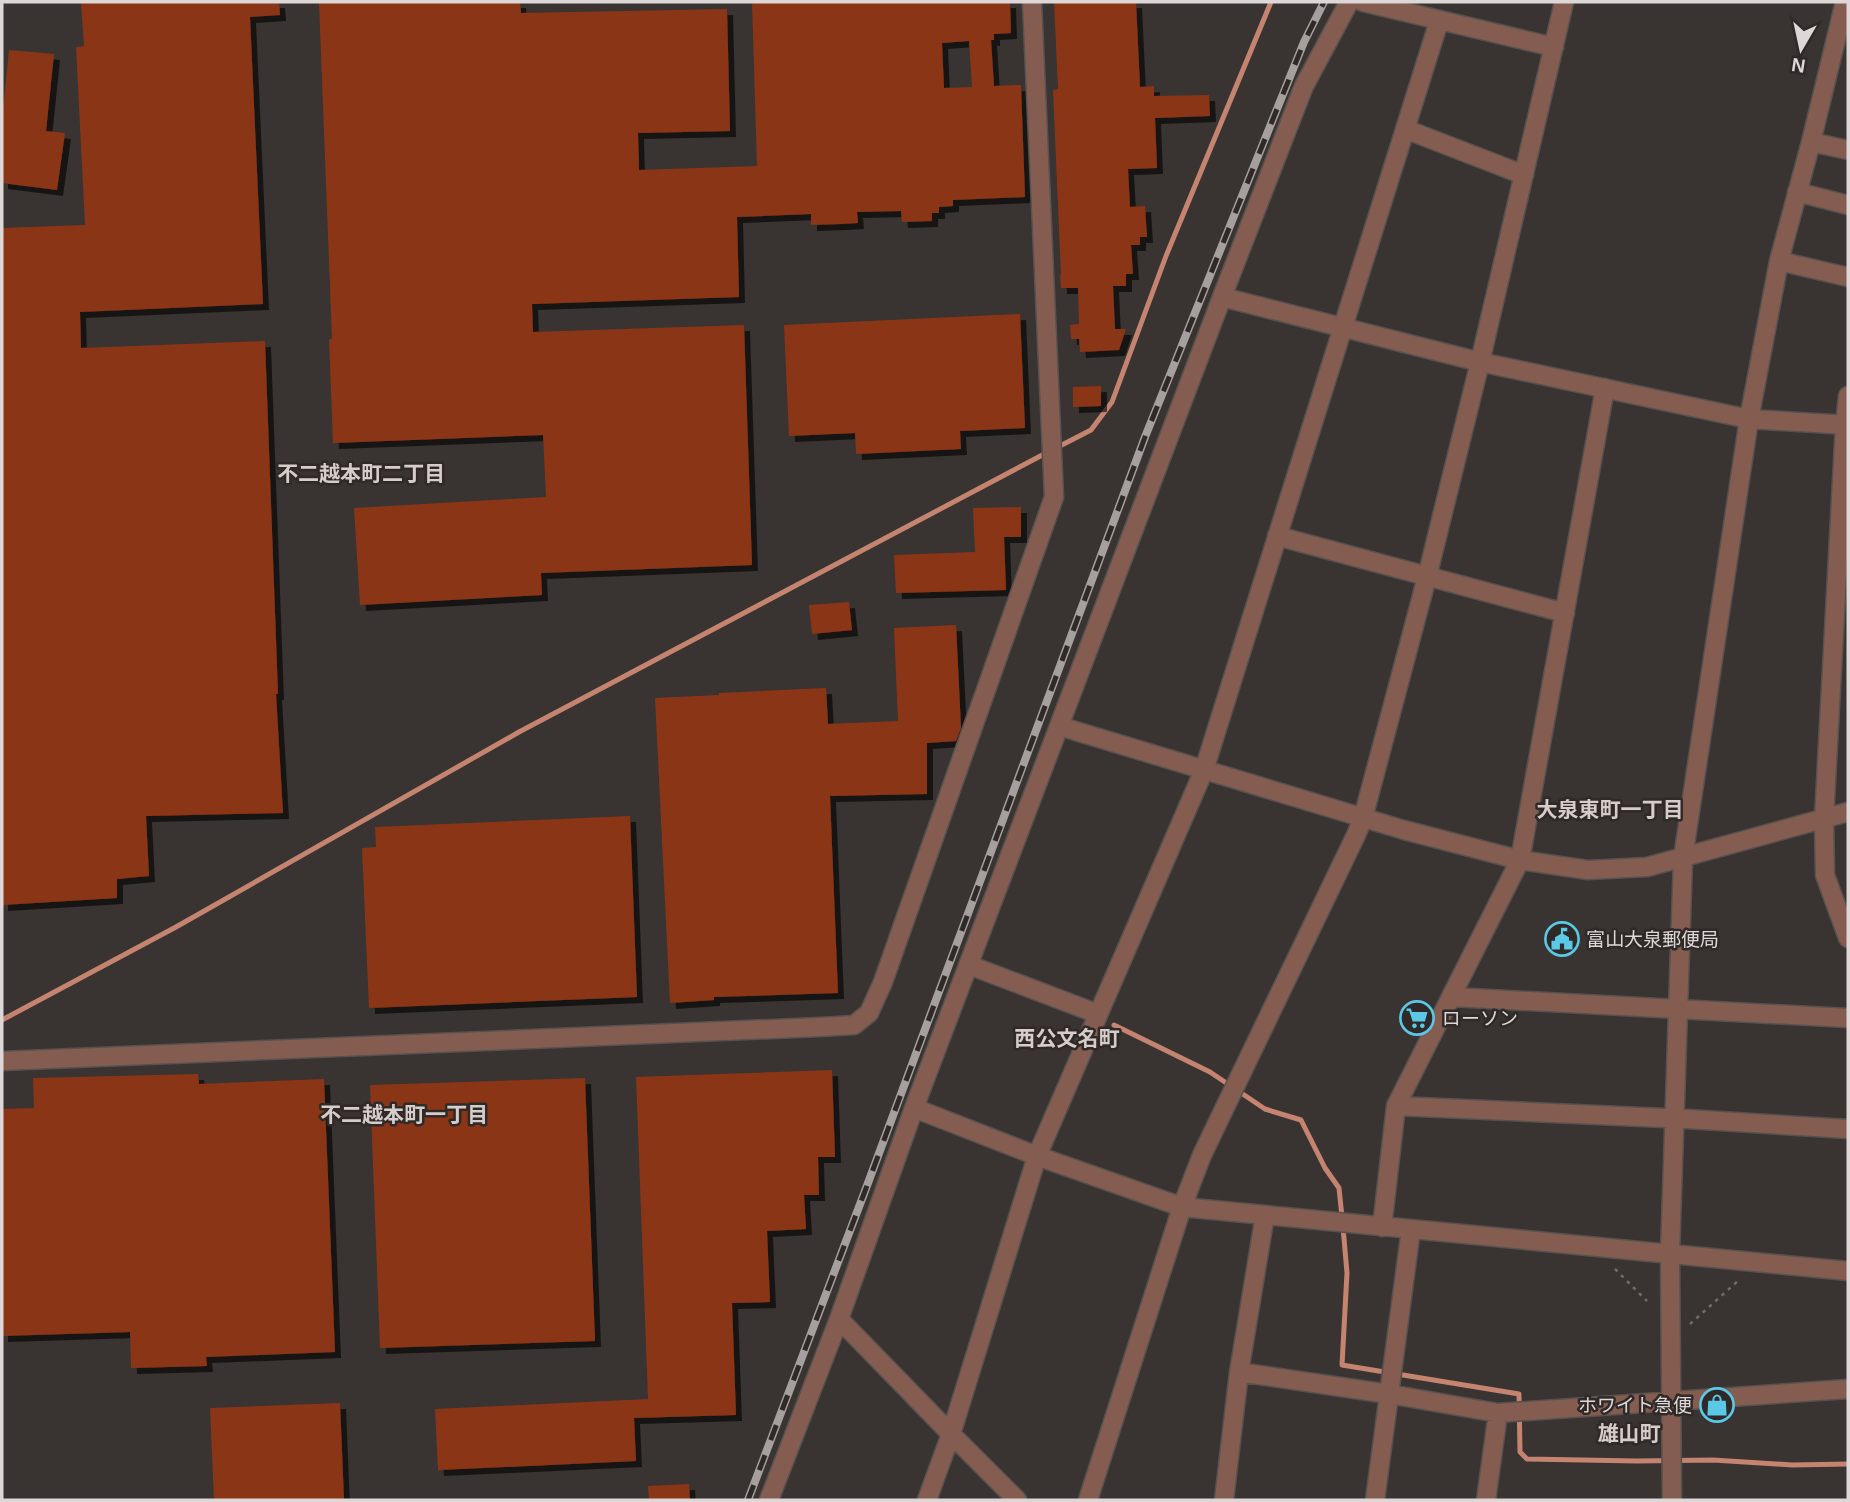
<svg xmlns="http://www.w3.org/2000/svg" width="1850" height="1502" font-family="Arial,'Noto Sans JP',sans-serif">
<defs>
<filter id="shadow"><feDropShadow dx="6" dy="6" stdDeviation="0" flood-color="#0009"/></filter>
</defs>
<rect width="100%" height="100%" fill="#393331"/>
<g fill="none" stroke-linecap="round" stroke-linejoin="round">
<path stroke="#c48470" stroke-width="5" d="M1056 448 1091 430 1112 402 1166 256 1271 2
M2 1020 176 927 519 732 1048 452
M1114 1025 1210 1072 1265 1109 1301 1120 1325 1168 1339 1188 1342 1217
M1343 1227 1347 1273 1342 1365 1519 1394 1520 1452 1527 1459 1637 1461 1713 1460 1792 1465 1848 1464"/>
</g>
<path fill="#8a3518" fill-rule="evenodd" filter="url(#shadow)" d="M81 2H279L280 15 250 17 263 304 80 312 81 348 265 341 278 694H276L283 813 146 816 149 876 117 879V898L2 905V228L85 225 76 47 84 46Z
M319 2H520L521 13 727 9 730 131 638 133 639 170 757 166 752 2H1010L1011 33 994 34V40H991L994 86 1021 85 1025 197 953 200V206L939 207V213H932V221L902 222 901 211 857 212 858 223 841 224 811 225V214L737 217 739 297 532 304 533 332 744 325 752 565 541 573 542 595 360 605 354 508 546 497 543 435 333 443 329 339H332ZM969 41 972 87 944 88 942 43Z
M1054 2H1136L1140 87 1154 86V96L1209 95 1210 116 1155 118 1157 168 1128 169 1130 207 1145 206 1147 237H1140V245H1131L1133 274H1126V286H1113L1115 329H1126L1119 350 1080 352 1079 339H1071L1070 325 1079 324 1078 288H1061L1060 275H1061L1053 90 1058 89Z
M9 50 54 54 46 131 65 133 57 190 2 183V119Z
M1020 314 1025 428 960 431 961 449 856 454 855 433 789 436 784 325Z
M1101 386V406L1073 407V387Z
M1021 507V537H1004L1006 590 896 593 894 555 975 552 973 508Z
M849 602 852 630 812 634 809 605Z
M956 625 961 728 956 741 927 743V794L830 796 838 993 714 997V1000L670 1003 655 698 719 695V693L826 688 828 724 898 721 894 628Z
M630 816 637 997 369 1008 362 848 376 847 375 827Z
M832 1070 835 1157H818L819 1195H804L806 1229 767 1231 770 1302 732 1303 736 1415 634 1418 636 1461 438 1470 435 1409 648 1399 636 1077Z
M198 1074 199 1084 324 1079 335 1352 206 1357 207 1366 131 1368 130 1332 2 1336V1109L34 1108 33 1078Z
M585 1078 595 1341 380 1348 370 1085Z
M340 1403 344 1500H214L210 1408Z
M689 1484 690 1500H649L648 1486Z"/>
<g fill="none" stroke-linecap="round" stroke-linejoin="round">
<g stroke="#57514f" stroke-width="21">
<path id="minor" d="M1363 2 1554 47
M1405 129 1524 175
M1811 142 1848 150
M1797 192 1848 205
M1779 261 1848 277
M1222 297 1480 362 1749 419 1848 425
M1848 396 1845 425 1824 819 1825 875 1848 938
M1277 536 1565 613
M1059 726 1404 830 1520 860 1588 870 1647 867 1848 812
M969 965 1098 1014
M1452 997 1848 1018
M2 1061 820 1027 854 1025 869 1013 883 982 1054 497 1032 2
M1396 1106 1687 1119 1848 1129
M914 1108 1037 1156 1182 1207 1848 1271
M1382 1227 1396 1106 1520 860 1605 388
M839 1319 951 1434 1017 1500
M1239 1372 1389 1394 1498 1413 1848 1389
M769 1500 839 1319 914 1108 1222 297 1304 86 1349 2
M927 1500 951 1434 1037 1156 1204 770 1439 21
M1088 1500 1182 1207 1202 1155 1356 835 1363 818 1427 577 1480 362 1564 2
M1224 1500 1239 1372 1265 1215
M1375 1500 1411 1229
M1486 1500 1498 1413
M1672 1500 1670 1254 1683 858 1749 419 1779 261 1811 142 1845 2"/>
</g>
<path stroke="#726c6b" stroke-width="2.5" stroke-dasharray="3.5 5" stroke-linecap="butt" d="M1615 1269 1647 1301
M1690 1324 1739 1280"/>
<use href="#minor" stroke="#845d50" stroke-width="18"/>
<g stroke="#a59f9e" stroke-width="8">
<path id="rail" d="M748 1500 865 1191 1145 437 1304 42 1324 2"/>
</g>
<use href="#rail" stroke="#2f2927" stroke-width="5" stroke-dasharray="16" stroke-linecap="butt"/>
</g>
<defs>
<g id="civic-ring" transform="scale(1.75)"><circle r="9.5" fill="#2f2927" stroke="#5ac8e6" stroke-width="1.5"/><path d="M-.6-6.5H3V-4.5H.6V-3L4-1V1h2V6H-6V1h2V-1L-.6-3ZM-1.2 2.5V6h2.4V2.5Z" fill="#5ac8e6"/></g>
<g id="supermarket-ring" transform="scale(1.75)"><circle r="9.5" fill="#2f2927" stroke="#5ac8e6" stroke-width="1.5"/><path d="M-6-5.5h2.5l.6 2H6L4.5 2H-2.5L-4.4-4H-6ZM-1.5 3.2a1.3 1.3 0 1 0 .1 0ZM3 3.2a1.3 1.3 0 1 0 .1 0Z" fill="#5ac8e6"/></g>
<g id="shop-ring" transform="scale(1.75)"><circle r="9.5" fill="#2f2927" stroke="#5ac8e6" stroke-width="1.5"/><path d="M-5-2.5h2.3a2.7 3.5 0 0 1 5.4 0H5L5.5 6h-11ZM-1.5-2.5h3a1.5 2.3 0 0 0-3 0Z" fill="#5ac8e6"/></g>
</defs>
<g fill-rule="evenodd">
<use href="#civic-ring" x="1562" y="939"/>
<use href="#supermarket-ring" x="1417" y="1018"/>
<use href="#shop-ring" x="1717" y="1405"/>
</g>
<g text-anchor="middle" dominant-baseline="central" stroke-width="5" stroke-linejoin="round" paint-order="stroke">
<g font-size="19" fill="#ddd8d7" stroke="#2f2927" text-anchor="start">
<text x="1586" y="939">富山大泉郵便局</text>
<text x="1442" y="1018">ローソン</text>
<text x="1692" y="1405" text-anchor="end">ホワイト急便</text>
</g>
<g font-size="21" font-weight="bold" fill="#d6cdcb" stroke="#2f2927">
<text x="361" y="473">不二越本町二丁目</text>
<text x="1610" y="809">大泉東町一丁目</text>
<text x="1067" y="1038">西公文名町</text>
<text x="404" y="1114">不二越本町一丁目</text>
<text x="1629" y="1433">雄山町</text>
</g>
</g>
<rect width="1850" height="1502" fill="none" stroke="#ddd8d7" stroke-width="7"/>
<g transform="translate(1801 49) rotate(189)" stroke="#2f2927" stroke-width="5" paint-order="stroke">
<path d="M0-5L12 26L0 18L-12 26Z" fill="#ddd8d7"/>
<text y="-10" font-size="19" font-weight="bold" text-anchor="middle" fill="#ddd8d7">N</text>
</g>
</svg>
